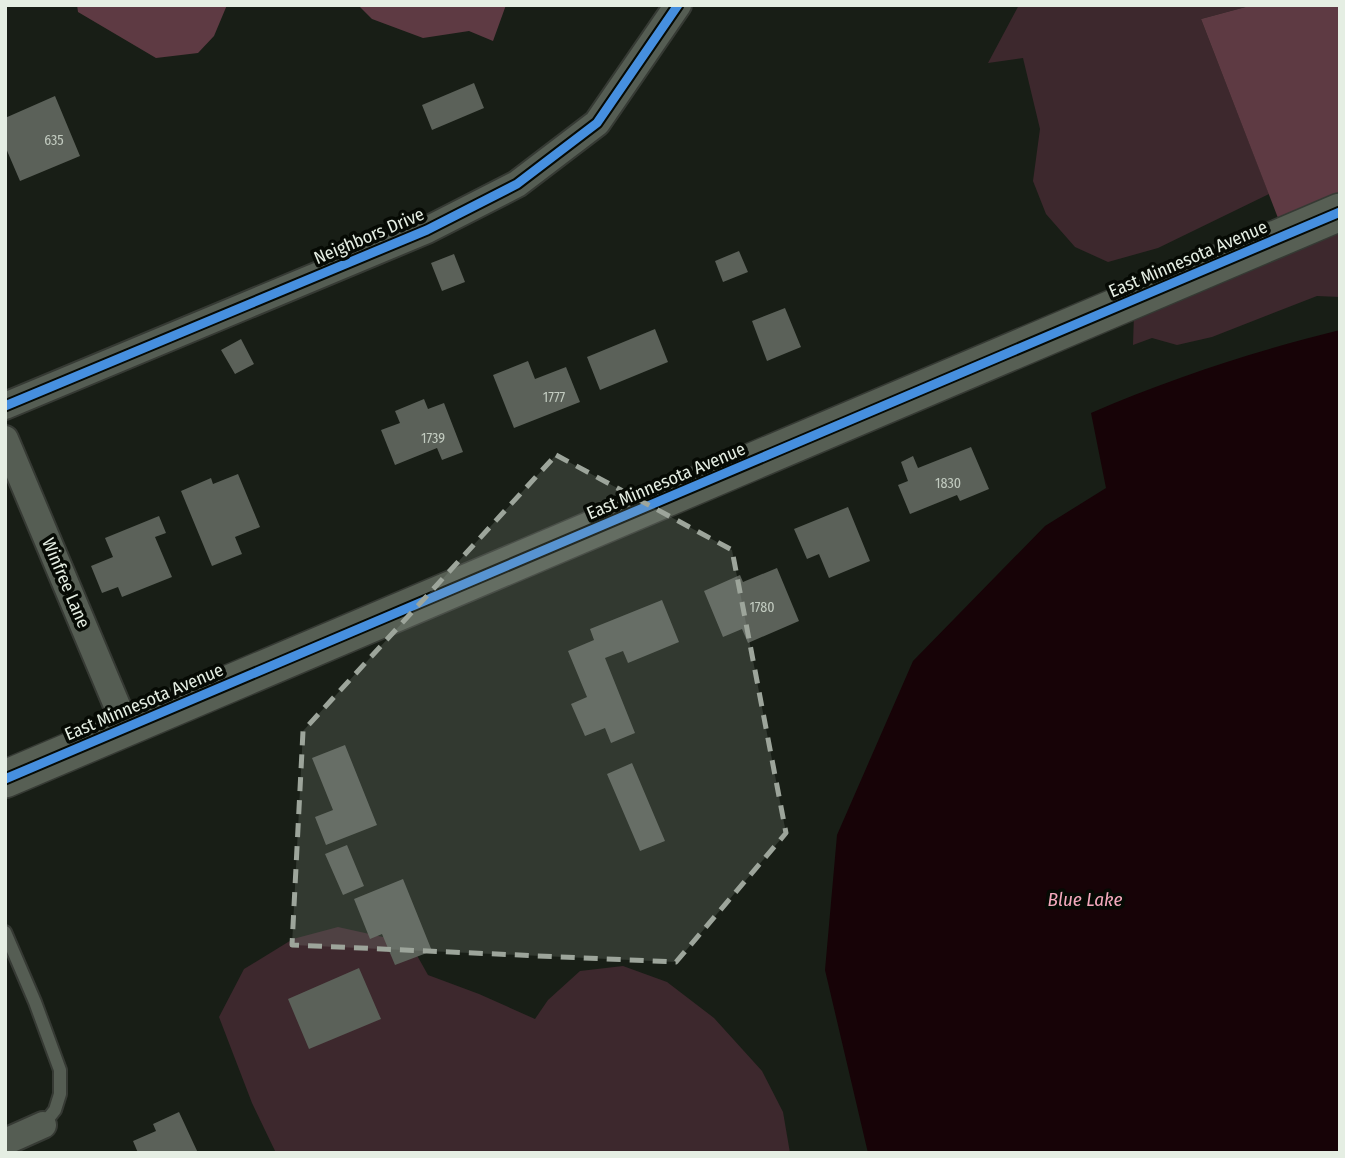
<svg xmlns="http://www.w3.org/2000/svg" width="1345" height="1158" font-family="'Fira Sans Condensed',sans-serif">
<rect width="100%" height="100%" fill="#181e16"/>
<path fill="#3d282d" d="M1019 5H1253L1201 19 1269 194 1158 248 1108 262 1075 247 1046 214 1033 181 1040 129 1023 58 988 63Z
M1340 227V297L1317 296 1212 337 1177 345 1152 338 1133 345 1134 314Z
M338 927 410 943 428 975 479 994 535 1019 548 1000 580 971 623 966 667 982 714 1018 762 1071 783 1112 790 1153H276L252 1103 219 1017 244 969 293 939Z"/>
<path fill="#5e3a43" d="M77 5H227L214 36 198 53 156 58 78 12Z
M358 5H506L493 41 469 31 423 38 372 19Z
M1253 5H1340V194L1278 218 1201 19Z"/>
<path fill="#170307" d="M1340 330V1153H868L825 970 837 835 913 661 1045 526 1106 488 1091 413C1172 378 1255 351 1340 330Z"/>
<path fill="#5b6159" d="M474 83 484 108 432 130 422 105Z
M55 96 80 156 20 181 5 146V118Z
M739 251 748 272 723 282 715 261Z
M454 254 465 282 442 291 431 263Z
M785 308 801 347 767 361 752 321Z
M655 329 668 362 600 390 587 357Z
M241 339 254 364 235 374 221 350Z
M528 361 535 379 566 367 580 402 514 428 493 375Z
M424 399 428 409 444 403 463 452 442 460 437 448 395 465 381 430 400 423 395 411Z
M971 447 989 489 960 501 957 495 910 514 898 485 908 481 901 462 913 456 918 468Z
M238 474 260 527 235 537 242 554 212 566 181 491 211 478 213 484Z
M848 507 870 561 829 578 819 554 807 559 794 529Z
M159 516 166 533 155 537 172 577 122 597 118 587 102 593 91 566 113 557 105 538Z
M777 568 799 621 748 643 742 629 723 637 704 591 740 575 743 582Z
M662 600 679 642 628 663 623 651 605 658 635 733 611 743 605 728 585 736 571 704 587 697 568 651 594 640 590 629Z
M345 745 377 825 326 845 315 817 333 810 312 758Z
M632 763 665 841 640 851 607 774Z
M347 845 364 886 343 895 325 854Z
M403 879 432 951 395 965 382 934 370 939 354 899Z
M359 968 381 1019 309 1049 288 999Z
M179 1112 198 1153H138L133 1141 156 1131 153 1124Z"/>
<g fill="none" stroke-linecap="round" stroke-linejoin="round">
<g stroke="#363a34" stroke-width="16">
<path id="lane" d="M5 932 35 1002 60 1070V1094L55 1110 43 1125"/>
</g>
<g stroke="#363a34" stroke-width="30">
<path id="street" d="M5 406 427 230 517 184 597 123 678 5
M5 439 126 727
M5 1142 43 1125"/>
</g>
<g stroke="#363a34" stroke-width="40">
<path id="secondary" d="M5 779 1340 212"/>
</g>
<use href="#lane" stroke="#555d53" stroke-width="12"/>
<use href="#street" stroke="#555d53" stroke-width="26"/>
<use href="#secondary" stroke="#575f54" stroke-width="37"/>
<g stroke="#060a04" stroke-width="13">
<path id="cycleway" d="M5 406 427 230 517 184 597 123 678 5
M5 779 1340 212"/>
</g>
<use href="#cycleway" stroke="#468fdf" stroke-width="9"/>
</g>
<path fill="#9da59b" fill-opacity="0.2" stroke="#9da59b" stroke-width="5" stroke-dasharray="14 9" stroke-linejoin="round" d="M556 455 732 550 786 833 676 962 292 945 303 731Z"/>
<g text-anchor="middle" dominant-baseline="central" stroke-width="7" stroke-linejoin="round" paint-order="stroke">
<g font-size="14" fill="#c2cbc0">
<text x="54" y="140">635</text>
<text x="554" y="397">1777</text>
<text x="433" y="438">1739</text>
<text x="948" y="483">1830</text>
<text x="762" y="607">1780</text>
</g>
<g font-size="18" fill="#e5eee3" stroke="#060a04">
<text transform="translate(369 236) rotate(-23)">Neighbors Drive</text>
<text transform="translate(1188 259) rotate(-23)">East Minnesota Avenue</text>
<text transform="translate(666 481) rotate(-23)">East Minnesota Avenue</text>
<text transform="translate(66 583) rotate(67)">Winfree Lane</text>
<text transform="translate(144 702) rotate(-23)">East Minnesota Avenue</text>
</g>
<g font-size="19" font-style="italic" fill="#f4a9bd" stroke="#060a04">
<text x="1085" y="899">Blue Lake</text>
</g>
</g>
<rect width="1345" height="1158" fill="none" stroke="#e5eee3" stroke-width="14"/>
</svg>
